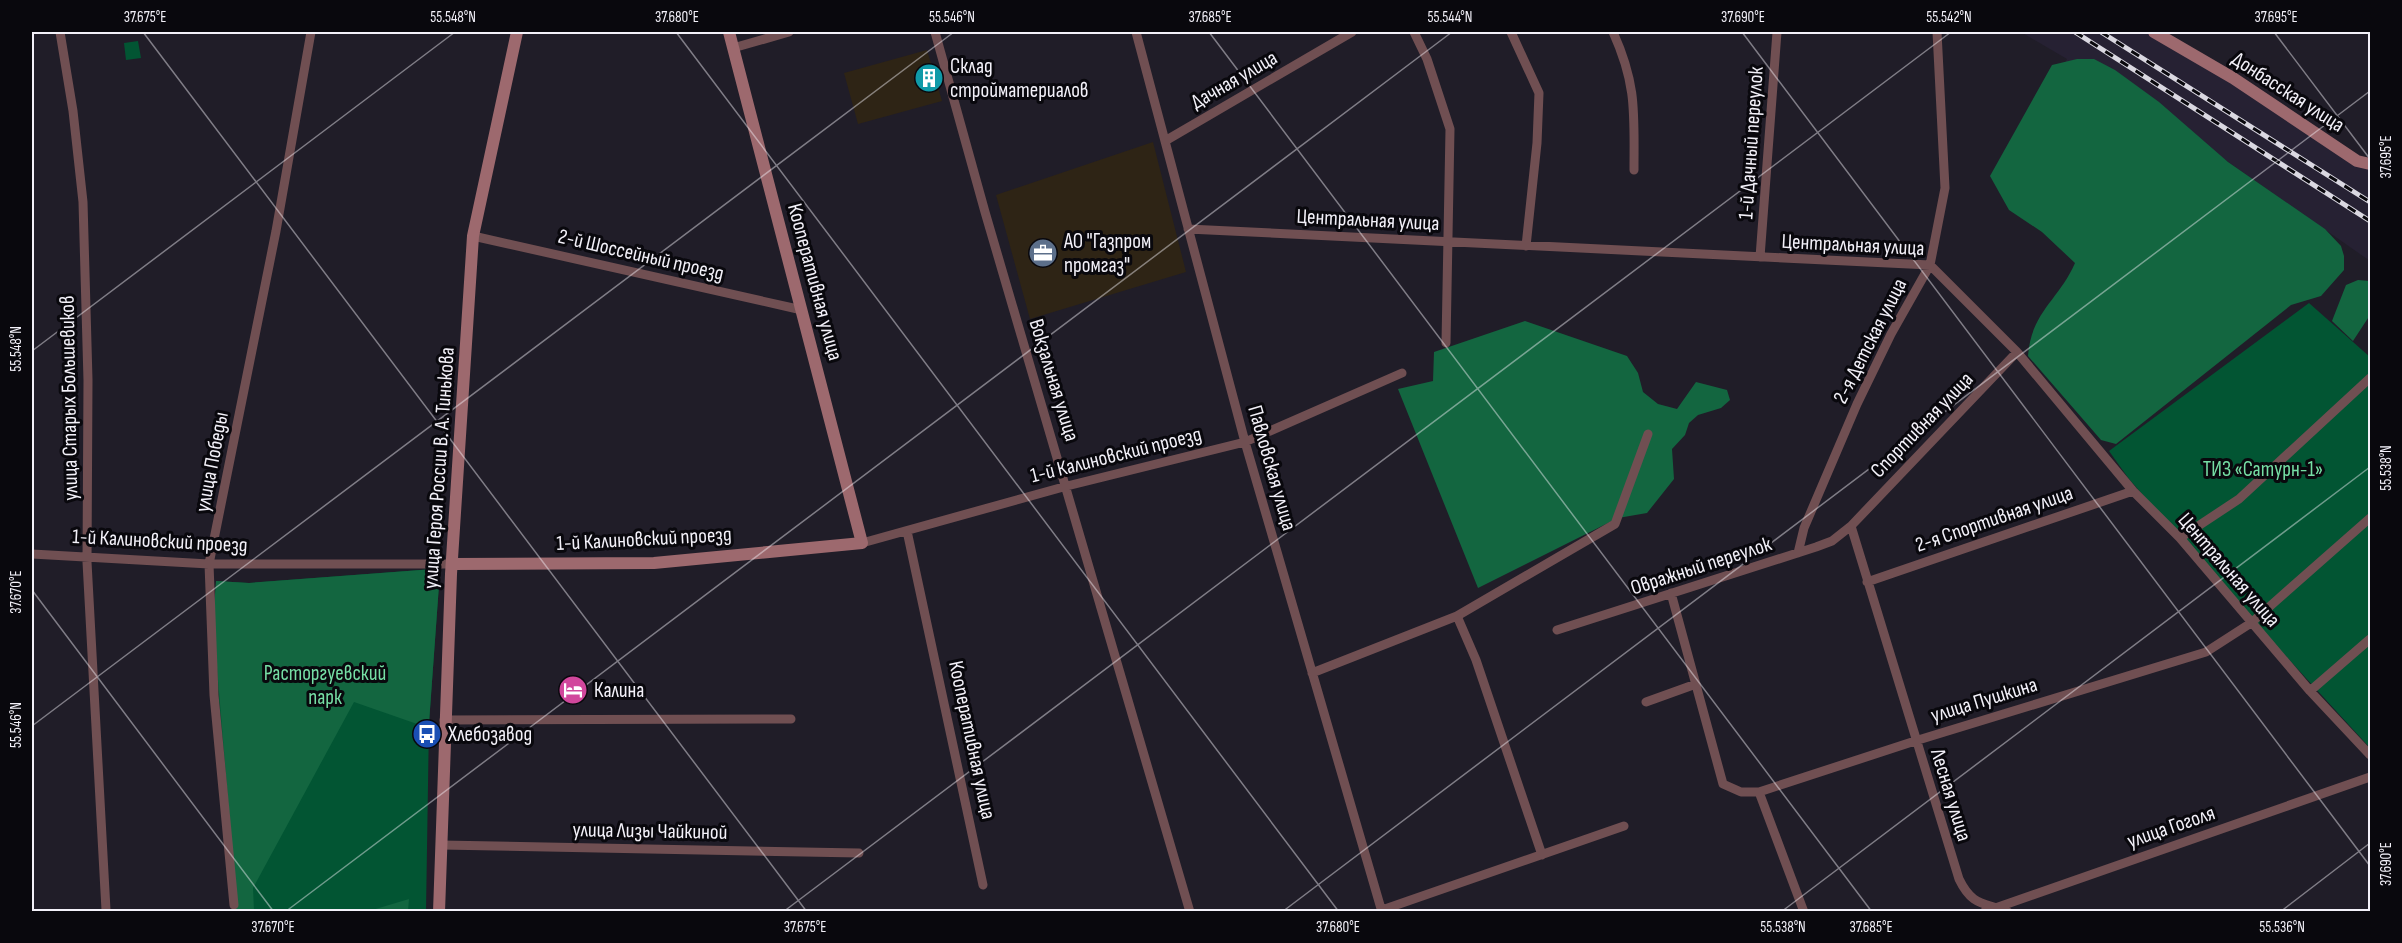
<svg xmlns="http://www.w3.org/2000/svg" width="2402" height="943" font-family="'Sofia Sans Condensed',sans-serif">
<rect width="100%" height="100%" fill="#201d28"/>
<path fill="#2e2415" d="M927 50 942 101 858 124 844 73Z
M1153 142 1186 272 1030 319 996 195Z"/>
<path fill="#262133" d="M2021 32H2161L2370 166V261L2224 159 2062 69 2067 59Z"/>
<path fill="#025533" d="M138 41 141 58 126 60 124 43Z
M2309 303 2370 357V748L2260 628 2129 479 2109 451Z
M434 569 440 571 429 723 426 911H232L237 906 215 655 216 581 249 583Z"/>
<path fill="#136640" d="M2077 59H2094L2115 70 2159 102 2228 162 2325 229 2341 246 2344 256V270L2321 296 2291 305 2116 444 2101 440 2028 356C2031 312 2059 300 2075 263L2042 232 2009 210 1990 176 2052 65Z
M2358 280 2370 281V315L2353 341 2332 321 2346 285Z
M1525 321 1627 356 1638 373 1643 392 1658 404 1677 409 1696 382 1727 390 1730 400 1721 408 1698 415 1689 423 1685 435 1672 449 1674 479 1647 513 1618 518 1478 588 1398 389 1433 381 1434 352Z
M434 569 440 571 429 723 420 725 354 702 253 888 254 911H232L237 906 213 620 216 581 249 583Z
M409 899 408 911H369Z"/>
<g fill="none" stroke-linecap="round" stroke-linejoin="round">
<path stroke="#704f52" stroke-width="9" d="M60 32 73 111 83 202 88 380 87 562 106 910
M935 32 985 212 1190 912
M1136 32 1245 442 1382 912
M1414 32 1427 59 1450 129 1446 343
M1511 32 1539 93 1537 143 1526 246
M1613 32C1637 85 1634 113 1634 170
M733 48 789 32
M1165 141 1352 32
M1188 229 1930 265 2017 352 2133 491 2180 538 2310 691 2370 755
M473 236 802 310
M1760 257 1777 32
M907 531 983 885
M2180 538 2239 499 2370 378
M862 543 1067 486 1245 442 1402 373
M1798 553 1804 528 1857 404 1891 334 1930 265 1945 188 1937 32
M32 554 209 564H452
M1867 582 2133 491
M1671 593 1723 784 1741 792H1759L1915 741 2206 652 2251 623 2370 518
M1457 616 1476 660 1542 855
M1557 630 1816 547 1832 541 1851 526
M1312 673 1457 616 1615 524 1648 434
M2310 691 2370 639
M1646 702 1696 684
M444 720 791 719
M1759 792 1804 912
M441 845 859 853
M234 905 214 695 209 564 276 231 311 32
M1382 910 1624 826
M1984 912 2370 777
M2008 912C1983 902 1972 906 1959 879L1851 526 2017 352"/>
<path stroke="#9d696e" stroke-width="12" d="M2154 32 2233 78 2357 161 2370 164
M452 564 654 563 862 543 729 32
M439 912 451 574 473 236 517 32"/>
<g stroke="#dad8e1" stroke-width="5">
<path id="rail" d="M2075 32 2370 221
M2101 32 2370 202"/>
</g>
<use href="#rail" stroke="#09080d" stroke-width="3" stroke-dasharray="9" stroke-linecap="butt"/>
</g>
<path fill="none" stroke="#f3f1f9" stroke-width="1.5" stroke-opacity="0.45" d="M143 32 807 912M676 32 1339 912M1209 32 1872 912M1742 32 2370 866M2274 32 2370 159M32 351 455 32M32 590 274 912M32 726 954 32M285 912 1452 32M783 912 1951 32M1282 912 2370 91M1781 912 2370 467M2280 912 2370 843"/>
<defs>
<g id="building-disc" transform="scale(1.5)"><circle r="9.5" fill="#0f9aa8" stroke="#09080d"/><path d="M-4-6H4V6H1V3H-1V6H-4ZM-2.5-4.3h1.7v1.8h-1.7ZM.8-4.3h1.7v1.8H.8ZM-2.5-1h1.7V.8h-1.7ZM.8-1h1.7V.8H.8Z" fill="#fff"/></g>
<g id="office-disc" transform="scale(1.5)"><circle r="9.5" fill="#5c6f8a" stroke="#09080d"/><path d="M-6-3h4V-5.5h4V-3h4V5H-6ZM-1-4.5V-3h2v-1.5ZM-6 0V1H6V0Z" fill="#fff"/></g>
<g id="hotel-disc" transform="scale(1.5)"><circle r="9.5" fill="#d1479c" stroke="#09080d"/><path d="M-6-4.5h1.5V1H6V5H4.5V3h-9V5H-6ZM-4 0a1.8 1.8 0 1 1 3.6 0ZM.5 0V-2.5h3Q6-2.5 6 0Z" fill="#fff"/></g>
<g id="bus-disc" transform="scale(1.5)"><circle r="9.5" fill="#1a4fb4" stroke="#09080d"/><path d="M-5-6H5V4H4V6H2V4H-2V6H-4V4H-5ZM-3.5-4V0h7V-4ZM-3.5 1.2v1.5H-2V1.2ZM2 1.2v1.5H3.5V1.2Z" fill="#fff"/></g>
</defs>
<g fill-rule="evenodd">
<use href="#building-disc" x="929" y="78"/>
<use href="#office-disc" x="1043" y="253"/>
<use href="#hotel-disc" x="573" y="690"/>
<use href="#bus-disc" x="427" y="734"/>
</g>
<g text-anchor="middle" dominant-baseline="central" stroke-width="6" stroke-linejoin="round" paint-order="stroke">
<g font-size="21" fill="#f3f1f9" stroke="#09080d" text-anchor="start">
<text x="950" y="66">Склад<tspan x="950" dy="24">стройматериалов</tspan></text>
<text x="1064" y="241">АО "Газпром<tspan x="1064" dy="24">промгаз"</tspan></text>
<text x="594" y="690">Калина</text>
<text x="448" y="734">Хлебозавод</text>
</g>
<g font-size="21" fill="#f3f1f9" stroke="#09080d">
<text transform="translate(1234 80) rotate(-30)">Дачная улица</text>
<text transform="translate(2288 92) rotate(33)">Донбасская улица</text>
<text transform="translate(1751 143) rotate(-86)">1-й Дачный переулок</text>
<text transform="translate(1368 220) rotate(3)">Центральная улица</text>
<text transform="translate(1853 245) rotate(3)">Центральная улица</text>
<text transform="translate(641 255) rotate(13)">2-й Шоссейный проезд</text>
<text transform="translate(815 282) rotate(75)">Кооперативная улица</text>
<text transform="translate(1870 341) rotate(-63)">2-я Детская улица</text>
<text transform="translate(1054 380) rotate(73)">Вокзальная улица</text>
<text transform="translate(69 398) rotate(-91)">улица Старых Большевиков</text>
<text transform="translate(1922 425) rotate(-46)">Спортивная улица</text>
<text transform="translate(1116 455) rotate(-14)">1-й Калиновский проезд</text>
<text transform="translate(212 462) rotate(-79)">улица Победы</text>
<text transform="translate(439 468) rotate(-86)">улица Героя России В. А. Тинькова</text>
<text transform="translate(1272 468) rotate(74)">Павловская улица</text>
<text transform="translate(1994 519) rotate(-19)">2-я Спортивная улица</text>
<text transform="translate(644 539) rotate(-3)">1-й Калиновский проезд</text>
<text transform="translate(160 541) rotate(3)">1-й Калиновский проезд</text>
<text transform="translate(1701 566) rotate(-18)">Овражный переулок</text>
<text transform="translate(2229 570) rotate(49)">Центральная улица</text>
<text transform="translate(1984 700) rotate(-17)">улица Пушкина</text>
<text transform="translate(972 740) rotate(78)">Кооперативная улица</text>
<text transform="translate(1951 795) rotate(73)">Лесная улица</text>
<text transform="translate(2171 827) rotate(-19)">улица Гоголя</text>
<text transform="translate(650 831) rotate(1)">улица Лизы Чайкиной</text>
</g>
<g font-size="21" fill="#76dfa5" stroke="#09080d">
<text x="2263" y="469">ТИЗ «Сатурн-1»</text>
<text x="325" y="673">Расторгуевский<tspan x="325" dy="24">парк</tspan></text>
</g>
</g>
<rect width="2402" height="943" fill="none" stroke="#09080d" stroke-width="66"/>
<rect x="33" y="33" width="2336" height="877" fill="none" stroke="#f3f1f9" stroke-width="2"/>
<g font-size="15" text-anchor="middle" fill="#f3f1f9">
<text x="145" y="22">37.675°E</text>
<text x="453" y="22">55.548°N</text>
<text x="677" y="22">37.680°E</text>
<text x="952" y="22">55.546°N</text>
<text x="1210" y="22">37.685°E</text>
<text x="1450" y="22">55.544°N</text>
<text x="1743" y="22">37.690°E</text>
<text x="1949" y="22">55.542°N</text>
<text x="2276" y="22">37.695°E</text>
<text transform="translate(2386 157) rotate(-90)" y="5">37.695°E</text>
<text transform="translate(16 349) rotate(-90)" y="5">55.548°N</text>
<text transform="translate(2386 468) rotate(-90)" y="5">55.538°N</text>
<text transform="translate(16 592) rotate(-90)" y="5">37.670°E</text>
<text transform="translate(16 725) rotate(-90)" y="5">55.546°N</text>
<text transform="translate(2386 864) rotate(-90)" y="5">37.690°E</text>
<text x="273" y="932">37.670°E</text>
<text x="805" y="932">37.675°E</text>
<text x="1338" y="932">37.680°E</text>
<text x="1783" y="932">55.538°N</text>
<text x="1871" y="932">37.685°E</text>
<text x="2282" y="932">55.536°N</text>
</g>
</svg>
